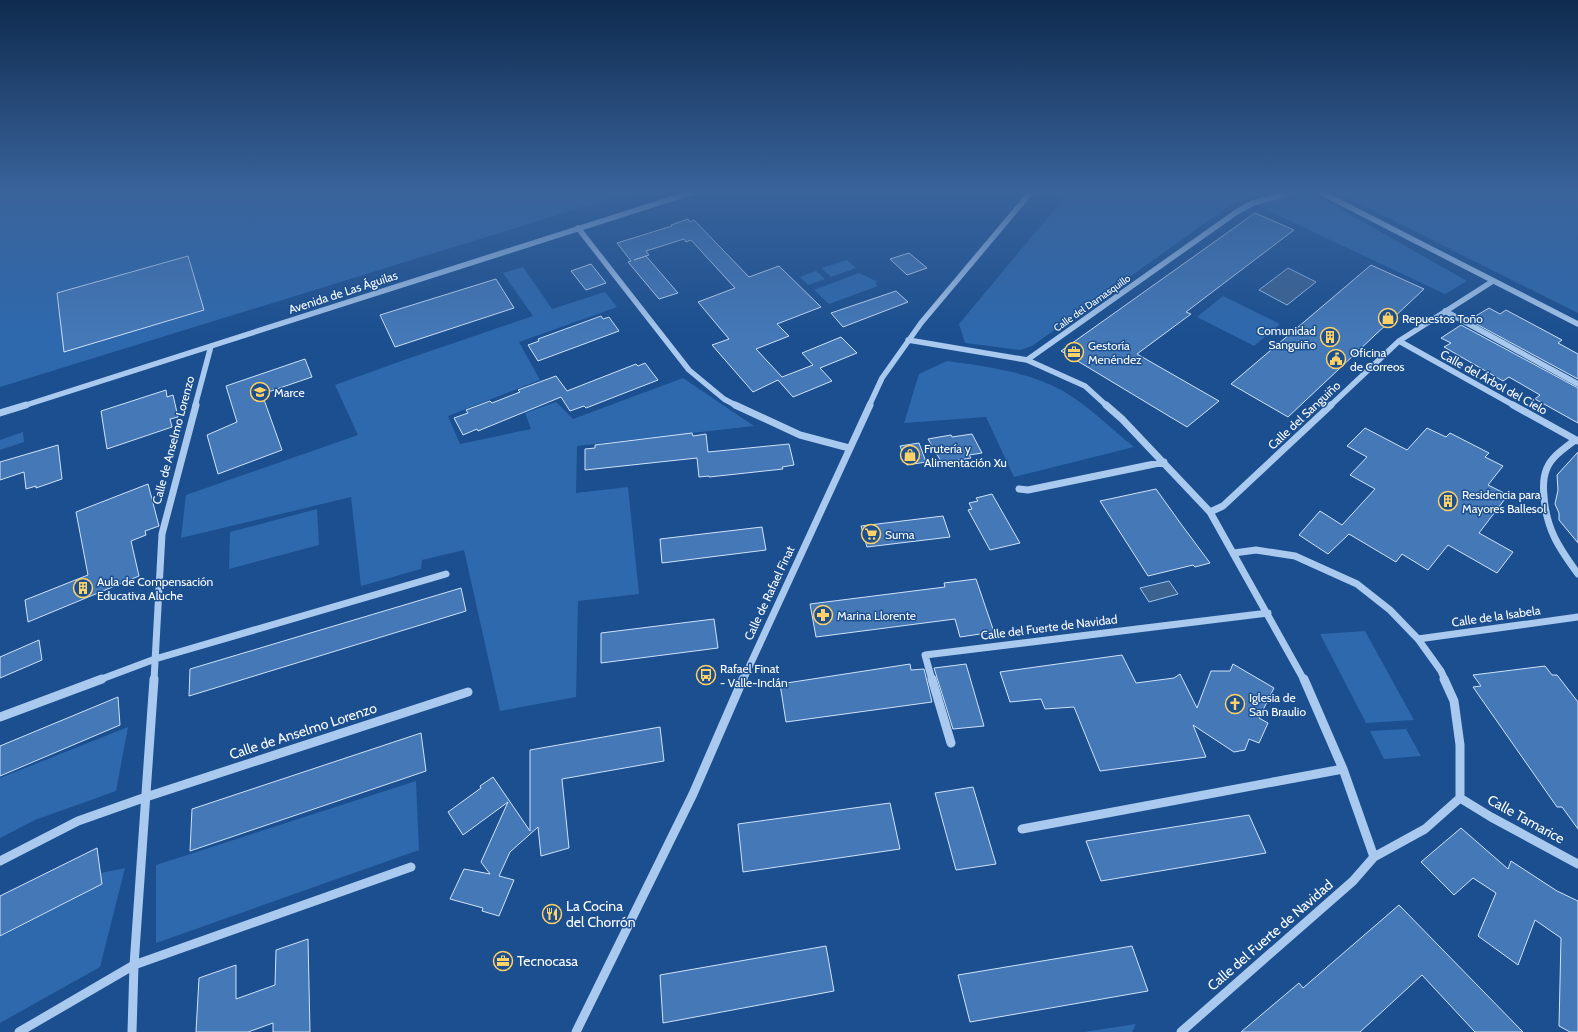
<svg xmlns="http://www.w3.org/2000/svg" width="1578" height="1032" font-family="Cabin,sans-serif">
<rect width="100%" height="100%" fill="#1b4f8f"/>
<path fill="#2e69ad" d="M0 192H632L0 387Z
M1069 192H1269L1235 202 1032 346 1021 350 965 343 959 324Z
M1303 192H1310L1467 281 1445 294 1256 205Z
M1336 192H1578V313Z
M847 260 856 268 831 277 822 268Z
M523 267 552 309 605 292 617 307 519 342 540 380 448 416 460 444 531 429 525 413 556 402 573 419 683 378 754 426 577 446 576 493 628 487 639 594 578 601 576 697 500 711 464 550 422 560 421 569 361 586 351 497 181 538 186 495 358 435 335 385 404 360 533 316 503 273Z
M816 271 825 279 808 285 800 277Z
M859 273 878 282 875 283 878 286 829 304 814 290Z
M1223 296 1280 324 1254 346 1197 317Z
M947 361C982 366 1018 370 1051 385 1082 399 1108 426 1134 447L1014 477 986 417 904 423 919 374Z
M23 432 24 442 0 450V440Z
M317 509 319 545 229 569 230 532Z
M1365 631 1414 720 1366 723 1320 634Z
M128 727 116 791 35 820 0 838V778Z
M1406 729 1421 756 1384 759 1370 731Z
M416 781 419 850 156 943V865Z
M125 868 100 967 0 1023V937L102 884 101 873Z
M1136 1024 1132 1032H1084Z"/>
<path fill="#3c6290" stroke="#9cc4f0" d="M1288 268 1316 282 1287 305 1259 290Z
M1169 581 1178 594 1149 602 1140 588Z"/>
<path fill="#4478b7" stroke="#cfe3fa" d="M1255 213 1294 230 1186 312 1191 314 1137 354 1219 401 1187 427 1061 351Z
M688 219 690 222 694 220 749 277 779 266 821 307 777 324 789 336 756 349 782 377 813 365 802 353 841 337 857 353 820 368 832 381 793 397 778 380 753 392 712 345 729 339 698 302 735 288 691 240 686 242 684 239 646 251 649 255 634 260 646 256 678 293 659 299 628 262 631 261 617 243 672 226 671 225Z
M909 253 927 268 907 275 890 259Z
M188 256 204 310 64 352 57 293Z
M591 264 606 283 586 290 571 271Z
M1371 265 1424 289 1288 417 1231 384Z
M496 279 514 308 395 347 380 315Z
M896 291 908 302 843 327 831 313Z
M1489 308 1500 314 1506 310 1562 340 1558 343 1578 354V379L1469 320Z
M601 316 603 319 609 317 619 331 538 361 528 345 539 341 538 339Z
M1461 325 1578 388V423L1535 399 1540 395 1509 377 1503 381 1444 347 1451 343 1441 338Z
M305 359 312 377 262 394 282 450 218 474 207 435 237 422 226 386Z
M645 363 658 380 586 408 584 406 570 411 561 397 478 431 477 429 463 435 454 418 468 413 466 410 490 401 492 403 520 392 518 390 556 376 567 391 636 364 638 366Z
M166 390 167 397 173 395 178 417 170 419 172 427 107 449 101 411Z
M1365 428 1407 450 1427 428 1446 437 1450 433 1489 453 1485 457 1503 466 1488 485 1508 495 1479 533 1513 552 1497 573 1448 545 1428 570 1402 554 1396 562 1349 534 1328 554 1299 535 1320 511 1342 525 1375 489 1350 475 1367 457 1347 446Z
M692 433 693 436 706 434 708 452 789 444 794 465 782 467 783 469 709 477V476L699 477 697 458 585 470V449L595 448V445Z
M972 434 982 453 969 455 971 458 942 463 928 439 951 435 952 437Z
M919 443 926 462 907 465 900 446Z
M58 445 62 479 36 488V486L26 489 24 472 0 480V462Z
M1578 452V543L1559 520V513L1555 504 1558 490 1557 475Z
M148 484 159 526 145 531 146 535 131 541 139 576 28 622 25 600 88 575 76 512Z
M1156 489 1181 524 1210 563 1195 567 1193 565 1148 576 1100 501Z
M992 494 1020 543 990 550 968 510 972 509 969 503 978 501 976 498Z
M943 516 950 537 867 547 861 526Z
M762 527 766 550 662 563 660 539Z
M976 579 994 632 960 637 955 619 816 637 810 604 945 587 944 583Z
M461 588 466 611 189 696 190 669Z
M714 619 718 648 601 663V633Z
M39 640 42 660 0 678V657Z
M1122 655 1136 683 1174 678 1180 674 1197 708 1211 671H1230L1233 664 1274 688 1259 718 1268 723 1259 743 1249 739 1245 750 1234 752 1193 725 1206 757 1100 771 1074 707 1045 709 1041 699 1010 702 1000 672Z
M910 664 911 670 924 669 932 702 786 722 780 684Z
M966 664 984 726 953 729 934 668Z
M1545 666 1552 675H1557L1578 702V829L1562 807H1557L1473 687 1481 686 1473 675Z
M118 697 120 725 0 776V746Z
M660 727 664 761 562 779 569 848 541 856 538 827 510 852 499 876 514 880 499 916 482 911 483 908 450 899 464 869 490 874 481 862 508 802 463 835 448 812 481 788 480 786 493 777 530 831V750Z
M421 733 426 771 190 851 192 809Z
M973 787 996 864 956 870 935 793Z
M890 803 900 849 743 872 738 824Z
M1249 815 1266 853 1101 881 1086 841Z
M1461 828 1508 869 1511 861 1557 891 1578 901V1032H1570L1559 1026 1561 938 1535 920 1518 965 1478 936 1496 893 1473 878 1454 895 1421 862Z
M97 848 102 884 0 936V896Z
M1399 905 1523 1032H1475L1422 975 1360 1032H1241L1299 983 1303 988Z
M308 939 310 1032H273V1023L248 1032H196L199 978 236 965V999L275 985 276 950Z
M826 946 834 991 663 1023 660 975Z
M1132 946 1148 991 970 1022 958 975Z"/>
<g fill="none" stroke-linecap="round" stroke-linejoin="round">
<path stroke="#a9c9ee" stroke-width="5.5" d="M1320 192 1578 324
M578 228 689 370 724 399 737 406
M1445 311 1578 384
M908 340 1027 360 1085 386 1107 406
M1399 341 1515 406
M1027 360 1238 211 1253 203 1293 192
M23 406 693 192
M195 406 211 346
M869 406 882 378 921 323 1031 192
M1330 406 1399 341 1493 281"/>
<path stroke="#a9c9ee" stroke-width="7" d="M735 405 800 435 849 448
M1106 405 1122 419 1210 512 1304 680
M1513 405 1578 441
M0 413 26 405
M1575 440C1565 448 1552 456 1547 468 1543 477 1543 487 1544 496 1546 529 1559 548 1578 574
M1019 489 1028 490 1164 462
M1210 512 1223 506 1331 405
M1234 553 1256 550 1295 556 1357 584 1390 610 1418 639 1441 671 1445 680
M1418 639 1578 617
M99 680 155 659 446 574
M154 680 162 534 196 405
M743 680 870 405
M932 680 925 655 1268 613"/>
<path stroke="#a9c9ee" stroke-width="9" d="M932 679 951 743
M1304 679 1343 769 1374 857
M0 717 102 679
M1460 798 1491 817 1578 864
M1022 829 1343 769
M0 861 78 821 146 797 468 692
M19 1032 134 965 411 867
M132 1032 134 965 154 679
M576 1032 693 794 743 679
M1181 1032 1353 881 1374 857 1425 829 1460 798V745L1454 701 1444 679"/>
</g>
<linearGradient id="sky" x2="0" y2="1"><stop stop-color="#0f2b4f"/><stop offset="0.57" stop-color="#39639b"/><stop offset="1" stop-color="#39639b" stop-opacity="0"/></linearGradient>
<rect width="1578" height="336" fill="url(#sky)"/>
<defs>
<g id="shop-ring" transform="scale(1)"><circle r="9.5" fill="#1b4f8f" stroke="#ffd166" stroke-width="1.5"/><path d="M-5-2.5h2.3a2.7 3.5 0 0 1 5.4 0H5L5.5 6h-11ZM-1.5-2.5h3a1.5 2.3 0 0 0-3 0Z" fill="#ffd166"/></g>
<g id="building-ring" transform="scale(1)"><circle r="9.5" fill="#1b4f8f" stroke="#ffd166" stroke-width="1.5"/><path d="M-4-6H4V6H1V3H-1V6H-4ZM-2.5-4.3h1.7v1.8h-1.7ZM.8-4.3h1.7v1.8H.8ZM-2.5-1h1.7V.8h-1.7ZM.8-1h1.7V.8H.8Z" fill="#ffd166"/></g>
<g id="office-ring" transform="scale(1)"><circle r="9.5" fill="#1b4f8f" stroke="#ffd166" stroke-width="1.5"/><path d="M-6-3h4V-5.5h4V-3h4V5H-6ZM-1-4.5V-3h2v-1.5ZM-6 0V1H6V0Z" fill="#ffd166"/></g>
<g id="civic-ring" transform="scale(1)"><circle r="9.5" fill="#1b4f8f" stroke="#ffd166" stroke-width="1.5"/><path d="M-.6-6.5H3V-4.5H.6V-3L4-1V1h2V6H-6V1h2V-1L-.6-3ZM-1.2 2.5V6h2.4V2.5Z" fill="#ffd166"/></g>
<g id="school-ring" transform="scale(1)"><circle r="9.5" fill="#1b4f8f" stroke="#ffd166" stroke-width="1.5"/><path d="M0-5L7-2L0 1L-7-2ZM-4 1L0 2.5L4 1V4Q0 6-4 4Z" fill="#ffd166"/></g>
<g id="supermarket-ring" transform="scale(1)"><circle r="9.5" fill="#1b4f8f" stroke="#ffd166" stroke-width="1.5"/><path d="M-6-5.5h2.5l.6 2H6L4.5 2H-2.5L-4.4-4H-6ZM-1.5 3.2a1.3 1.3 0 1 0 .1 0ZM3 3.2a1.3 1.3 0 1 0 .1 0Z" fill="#ffd166"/></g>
<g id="pharmacy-ring" transform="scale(1)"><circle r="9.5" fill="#1b4f8f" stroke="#ffd166" stroke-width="1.5"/><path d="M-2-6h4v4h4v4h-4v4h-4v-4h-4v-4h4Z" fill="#ffd166"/></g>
<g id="bus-ring" transform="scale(1)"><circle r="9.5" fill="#1b4f8f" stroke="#ffd166" stroke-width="1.5"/><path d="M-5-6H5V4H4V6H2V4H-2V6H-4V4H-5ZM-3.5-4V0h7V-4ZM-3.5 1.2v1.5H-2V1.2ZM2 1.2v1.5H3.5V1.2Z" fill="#ffd166"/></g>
<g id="church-ring" transform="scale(1)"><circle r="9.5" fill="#1b4f8f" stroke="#ffd166" stroke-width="1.5"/><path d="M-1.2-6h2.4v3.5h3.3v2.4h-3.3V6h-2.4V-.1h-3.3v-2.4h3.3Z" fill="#ffd166"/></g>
<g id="restaurant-ring" transform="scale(1)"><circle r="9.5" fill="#1b4f8f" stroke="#ffd166" stroke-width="1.5"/><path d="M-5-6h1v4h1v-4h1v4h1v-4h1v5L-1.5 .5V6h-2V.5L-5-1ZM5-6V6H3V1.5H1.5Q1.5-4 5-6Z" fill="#ffd166"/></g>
</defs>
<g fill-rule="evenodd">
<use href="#shop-ring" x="1388" y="318"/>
<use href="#building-ring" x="1330" y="337"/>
<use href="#office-ring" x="1074" y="352"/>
<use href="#civic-ring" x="1336" y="359"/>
<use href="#school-ring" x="260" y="392"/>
<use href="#shop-ring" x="910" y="455"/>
<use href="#building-ring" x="1448" y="501"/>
<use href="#supermarket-ring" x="871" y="534"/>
<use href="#building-ring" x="83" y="588"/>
<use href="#pharmacy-ring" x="823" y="615"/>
<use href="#bus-ring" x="706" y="675"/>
<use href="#church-ring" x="1235" y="704"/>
<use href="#restaurant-ring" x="552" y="914"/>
<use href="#office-ring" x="503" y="961"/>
</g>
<g text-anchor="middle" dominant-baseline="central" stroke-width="3" stroke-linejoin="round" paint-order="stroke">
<g font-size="10" fill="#fff" stroke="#1b4f8f">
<text transform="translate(1092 303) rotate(-35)">Calle del Damasquillo</text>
</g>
<g font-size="12" fill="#fff" stroke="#1b4f8f">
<text transform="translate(343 292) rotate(-18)">Avenida de Las Águilas</text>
<text transform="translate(1494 382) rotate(29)">Calle del Árbol del Cielo</text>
<text transform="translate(1304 415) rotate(-43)">Calle del Sanguiño</text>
<text transform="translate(173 440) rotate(-75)">Calle de Anselmo Lorenzo</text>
<text transform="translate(769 593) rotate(-65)">Calle de Rafael Finat</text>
<text transform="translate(1496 616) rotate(-8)">Calle de la Isabela</text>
<text transform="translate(1049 627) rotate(-7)">Calle del Fuerte de Navidad</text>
</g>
<g font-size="12" fill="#fff" stroke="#1b4f8f" text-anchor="start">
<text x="1402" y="318">Repuestos Toño</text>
<text x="1316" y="330" text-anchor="end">Comunidad<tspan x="1316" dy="14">Sanguiño</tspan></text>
<text x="1088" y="345">Gestoría<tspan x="1088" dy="14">Menéndez</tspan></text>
<text x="1350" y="352">Oficina<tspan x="1350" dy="14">de Correos</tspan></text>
<text x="274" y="392">Marce</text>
<text x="924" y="448">Frutería y<tspan x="924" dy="14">Alimentación Xu</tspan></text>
<text x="1462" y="494">Residencia para<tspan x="1462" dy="14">Mayores Ballesol</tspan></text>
<text x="885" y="534">Suma</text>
<text x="97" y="581">Aula de Compensación<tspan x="97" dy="14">Educativa Aluche</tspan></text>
<text x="837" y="615">Marina Llorente</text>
<text x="720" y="668">Rafael Finat<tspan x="720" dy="14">- Valle-Inclán</tspan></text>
<text x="1249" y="697">Iglesia de<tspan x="1249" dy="14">San Braulio</tspan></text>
</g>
<g font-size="14" fill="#fff" stroke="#1b4f8f">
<text transform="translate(303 731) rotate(-18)">Calle de Anselmo Lorenzo</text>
<text transform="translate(1526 819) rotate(29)">Calle Tamarice</text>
<text transform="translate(1270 935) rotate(-41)">Calle del Fuerte de Navidad</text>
</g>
<g font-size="14" fill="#fff" stroke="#1b4f8f" text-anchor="start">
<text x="566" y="906">La Cocina<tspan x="566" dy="16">del Chorrón</tspan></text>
<text x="517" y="961">Tecnocasa</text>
</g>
</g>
</svg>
